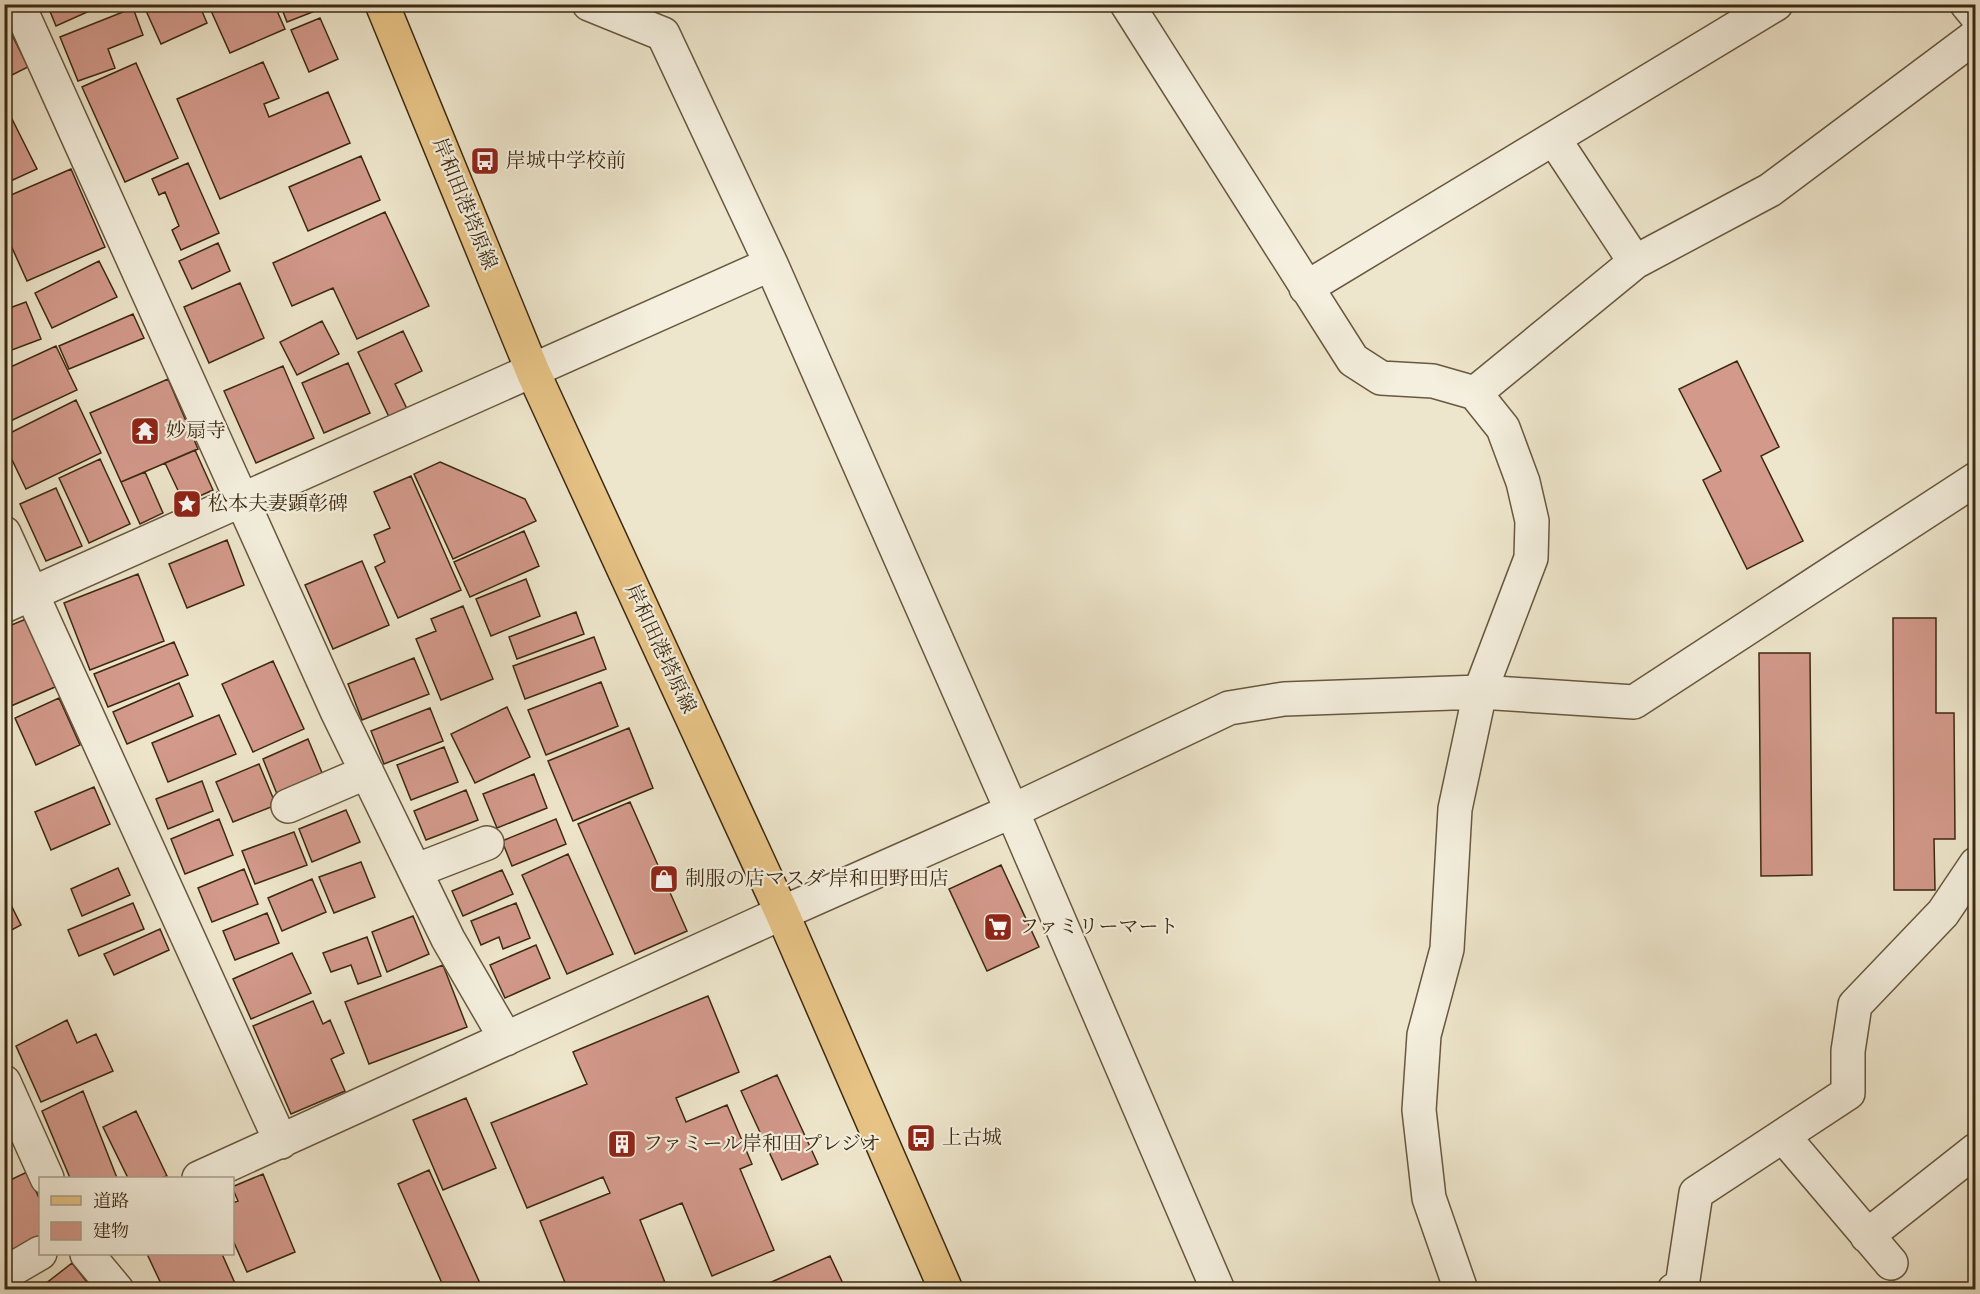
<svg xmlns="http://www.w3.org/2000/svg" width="1980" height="1294" font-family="'Libre Bodoni','Noto Serif JP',serif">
<rect width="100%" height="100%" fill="#eee6cc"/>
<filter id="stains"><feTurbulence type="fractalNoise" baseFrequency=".00333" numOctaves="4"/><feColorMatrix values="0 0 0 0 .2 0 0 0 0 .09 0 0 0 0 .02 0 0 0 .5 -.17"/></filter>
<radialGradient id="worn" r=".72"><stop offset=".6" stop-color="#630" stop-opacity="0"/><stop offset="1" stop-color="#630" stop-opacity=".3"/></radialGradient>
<path fill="#d3998b" stroke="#3c2910" stroke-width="1.5" d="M47 4H105L56 26Z
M143 4H199L207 23 161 44Z
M208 4H274L285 29 230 53Z
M280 4H313L315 11 287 22Z
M133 8 143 35 108 49 115 68 78 81 60 37Z
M320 18 338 59 309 72 291 30Z
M4 19 28 67 4 79Z
M263 62 279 98 264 104 269 117 328 92 350 143 220 199 177 99Z
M136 63 178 158 125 182 82 87Z
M4 103 37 169 4 184Z
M361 156 380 200 308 231 289 187Z
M188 163 219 233 181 250 172 230 179 226 165 192 159 195 152 179Z
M71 169 105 247 27 281 4 230V198Z
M385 212 429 306 357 339 333 288 292 306 273 263Z
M218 243 230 271 192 289 179 261Z
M99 261 117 297 52 328 35 293Z
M240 283 264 338 209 363 184 307Z
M26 302 41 339 4 353V310Z
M133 314 144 338 69 369 59 346Z
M322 321 339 354 297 375 280 342Z
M403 331 422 371 395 384 408 411 390 419 358 352Z
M56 346 77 390 6 423 4 370Z
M1737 361 1779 447 1761 456 1803 541 1747 569 1703 480 1721 471 1679 389Z
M348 363 370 413 324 433 302 383Z
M283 366 314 438 256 463 224 391Z
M168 379 198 449 121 482 90 413Z
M76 400 101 453 26 489 4 443V436Z
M195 450 213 490 184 503 165 463Z
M100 459 130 524 89 543 59 478Z
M440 462 525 499 536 521 453 559 414 474Z
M145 472 163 513 140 524 121 482Z
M411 476 461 590 398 618 375 567 385 562 374 535 390 528 374 492Z
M56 488 82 546 46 561 20 504Z
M524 531 539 566 470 597 454 562Z
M227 540 244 585 187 608 169 564Z
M362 561 389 625 333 649 305 585Z
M138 574 164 641 90 670 64 603Z
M526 579 540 616 491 636 476 599Z
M463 606 493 679 441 700 416 639 436 631 431 619Z
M576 612 584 634 517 659 509 637Z
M1893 618H1936V713H1954L1955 839H1934L1935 890H1894Z
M26 619 55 687 4 709V665L8 664 4 656V628Z
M594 637 606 669 525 699 513 666Z
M174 642 188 675 108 707 94 674Z
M1759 653H1810L1812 875 1761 876Z
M414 658 429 694 362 720 348 684Z
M273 661 304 729 253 752 222 684Z
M601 682 618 726 546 755 528 710Z
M179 683 193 716 127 744 113 712Z
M59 698 80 745 36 765 15 718Z
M507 707 530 757 475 783 451 734Z
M430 708 443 741 384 764 371 731Z
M219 715 236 754 168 782 152 743Z
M629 728 653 788 573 821 548 761Z
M308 739 325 780 279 799 263 759Z
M444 747 458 782 411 800 397 765Z
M259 764 276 805 233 822 216 782Z
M534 774 547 808 497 828 483 794Z
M202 781 213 811 168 829 156 799Z
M94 787 110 824 51 850 35 812Z
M466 790 478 820 426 840 414 811Z
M630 802 687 931 635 954 578 824Z
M346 810 360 842 312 862 299 829Z
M219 819 233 855 185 874 171 839Z
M556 819 566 844 512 866 502 841Z
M294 832 307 865 255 884 242 851Z
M568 854 613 954 567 974 522 875Z
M361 862 375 897 334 913 319 877Z
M1001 865 1039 947 987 971 949 889Z
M118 868 130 895 82 916 71 889Z
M244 869 258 904 212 922 198 888Z
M502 870 513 894 463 916 452 891Z
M312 879 326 912 282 931 268 898Z
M8 899 21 925 4 934V901Z
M133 903 144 929 79 956 68 930Z
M516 903 530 938 503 949 499 937 481 945 471 921Z
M267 913 279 943 235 960 223 931Z
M413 916 429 954 387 972 372 932Z
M160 929 169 950 114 975 104 954Z
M367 937 381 976 358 984 351 965 331 972 323 953Z
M536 945 550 978 505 998 490 965Z
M292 953 311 993 251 1019 233 979Z
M443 965 467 1027 369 1064 345 1002Z
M708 996 739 1072 676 1098 686 1122 727 1105 752 1164 740 1169 774 1250 712 1276 682 1203 640 1220 668 1290H568L540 1221 610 1193 603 1177 527 1208 491 1123 587 1084 573 1052Z
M313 1001 323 1024 330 1020 344 1053 331 1059 345 1091 291 1114 253 1026Z
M67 1020 77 1043 96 1034 113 1071 41 1102 16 1046Z
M777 1075 818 1164 782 1180 741 1091Z
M83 1091 117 1178H70L42 1111Z
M466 1098 496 1168 443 1190 413 1120Z
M136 1111 167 1176 160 1178H128L103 1127Z
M429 1170 483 1290H445L398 1184Z
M27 1172 40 1200V1237L4 1255V1183Z
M263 1174 295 1252 247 1272 232 1238V1203L238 1201 232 1187Z
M147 1254H222L238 1290H164Z
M830 1256 846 1290H769L767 1284Z
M72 1263 90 1286 85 1290H41L40 1288Z"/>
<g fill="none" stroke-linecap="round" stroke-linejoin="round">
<g stroke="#68583f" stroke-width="36">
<path id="minor" d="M18 4 337 711 448 939 506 1039
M589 4 663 34 771 264 1012 811 1218 1290
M1127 4 1353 360 1381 378 1433 381 1475 393 1503 428 1523 482 1532 521 1531 558 1480 692 1455 809 1447 949 1424 1035 1419 1110 1429 1198 1461 1290
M1967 4 1976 15
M1554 139 1635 262
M1306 288 1776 4
M1475 393 1635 262 1770 190 1976 36
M4 533 281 1142
M4 606C259 490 516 379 771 264
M288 806 367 772
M415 871 487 843
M4 1082 47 1178
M1783 1136 1891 1263
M199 1178 782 913 1012 811 1229 708 1284 699 1480 692 1634 702 1976 479
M1867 1236 1976 1150
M87 1254 117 1290
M4 1274 40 1253
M1674 1290 1682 1286 1696 1193 1848 1093V1051L1855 1005 1943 913 1976 864"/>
</g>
<g stroke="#3c2910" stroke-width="36">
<path id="major" d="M382 4 533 372 782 913 946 1290"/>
</g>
<use href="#minor" stroke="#f4efde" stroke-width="33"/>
<use href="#major" stroke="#e7c386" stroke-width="33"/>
</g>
<defs>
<g id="bus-square" transform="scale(1.5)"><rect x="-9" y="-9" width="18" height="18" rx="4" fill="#8f2418" stroke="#f4efde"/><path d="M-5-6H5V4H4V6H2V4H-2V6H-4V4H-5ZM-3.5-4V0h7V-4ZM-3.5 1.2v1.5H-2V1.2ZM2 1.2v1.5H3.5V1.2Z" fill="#fff"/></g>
<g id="temple-square" transform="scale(1.5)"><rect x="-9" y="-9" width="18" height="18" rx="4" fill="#8f2418" stroke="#f4efde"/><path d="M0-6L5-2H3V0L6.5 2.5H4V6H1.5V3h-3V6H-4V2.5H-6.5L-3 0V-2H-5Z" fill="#fff"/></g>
<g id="sight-square" transform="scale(1.5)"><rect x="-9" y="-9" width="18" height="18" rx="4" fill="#8f2418" stroke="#f4efde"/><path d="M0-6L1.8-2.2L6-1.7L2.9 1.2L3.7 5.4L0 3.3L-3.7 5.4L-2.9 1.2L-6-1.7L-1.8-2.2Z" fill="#fff"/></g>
<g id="shop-square" transform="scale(1.5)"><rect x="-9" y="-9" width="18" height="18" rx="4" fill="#8f2418" stroke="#f4efde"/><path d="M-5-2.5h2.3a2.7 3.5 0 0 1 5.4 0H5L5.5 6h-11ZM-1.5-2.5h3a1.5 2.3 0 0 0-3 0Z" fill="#fff"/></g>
<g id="supermarket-square" transform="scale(1.5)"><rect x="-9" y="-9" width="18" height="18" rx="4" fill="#8f2418" stroke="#f4efde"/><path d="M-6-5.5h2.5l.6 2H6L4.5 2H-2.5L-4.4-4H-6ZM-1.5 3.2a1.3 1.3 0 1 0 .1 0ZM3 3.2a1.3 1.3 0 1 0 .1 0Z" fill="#fff"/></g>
<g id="building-square" transform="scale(1.5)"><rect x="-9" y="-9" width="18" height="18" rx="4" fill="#8f2418" stroke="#f4efde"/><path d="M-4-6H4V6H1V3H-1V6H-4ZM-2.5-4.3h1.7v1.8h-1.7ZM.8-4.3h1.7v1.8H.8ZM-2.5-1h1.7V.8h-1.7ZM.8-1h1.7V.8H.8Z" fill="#fff"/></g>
</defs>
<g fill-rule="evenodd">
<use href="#bus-square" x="485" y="161"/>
<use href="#temple-square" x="145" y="431"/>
<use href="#sight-square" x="187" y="504"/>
<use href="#shop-square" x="664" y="879"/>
<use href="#supermarket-square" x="998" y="927"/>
<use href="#bus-square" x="921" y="1138"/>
<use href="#building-square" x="622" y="1144"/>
</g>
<g text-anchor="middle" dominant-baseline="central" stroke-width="4.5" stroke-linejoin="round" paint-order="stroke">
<g font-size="20" fill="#3c2910" stroke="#f4efde" text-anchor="start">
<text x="506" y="161">岸城中学校前</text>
<text x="166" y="431">妙扇寺</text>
<text x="208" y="504">松本夫妻顕彰碑</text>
<text x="685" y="879">制服の店マスダ 岸和田野田店</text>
<text x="1019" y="927">ファミリーマート</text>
<text x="942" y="1138">上古城</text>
<text x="643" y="1144">ファミール岸和田プレジオ</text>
</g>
<g font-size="20" fill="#3c2910" stroke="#f4efde">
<text transform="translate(464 204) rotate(68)">岸和田港塔原線</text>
<text transform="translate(660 649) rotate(65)">岸和田港塔原線</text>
</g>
</g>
<rect width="1980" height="1294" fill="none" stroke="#eee6cc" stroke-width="24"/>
<rect x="6" y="6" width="1968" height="1282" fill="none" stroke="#3c2910" stroke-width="3"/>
<rect x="12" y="12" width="1956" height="1270" fill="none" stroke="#3c2910" stroke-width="1.5"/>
<rect x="39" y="1177" width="195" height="78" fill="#f4efde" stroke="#aaa08c" stroke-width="1.5"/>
<rect x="51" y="1196" width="30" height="9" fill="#e7c386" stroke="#aaa08c" stroke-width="1.5"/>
<text x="93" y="1207" font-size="18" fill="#3c2910">道路</text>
<rect x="51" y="1222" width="30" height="18" fill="#d3998b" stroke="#aaa08c" stroke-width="1.5"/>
<text x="93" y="1237" font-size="18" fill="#3c2910">建物</text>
<rect width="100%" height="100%" filter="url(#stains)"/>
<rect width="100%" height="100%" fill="url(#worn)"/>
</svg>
